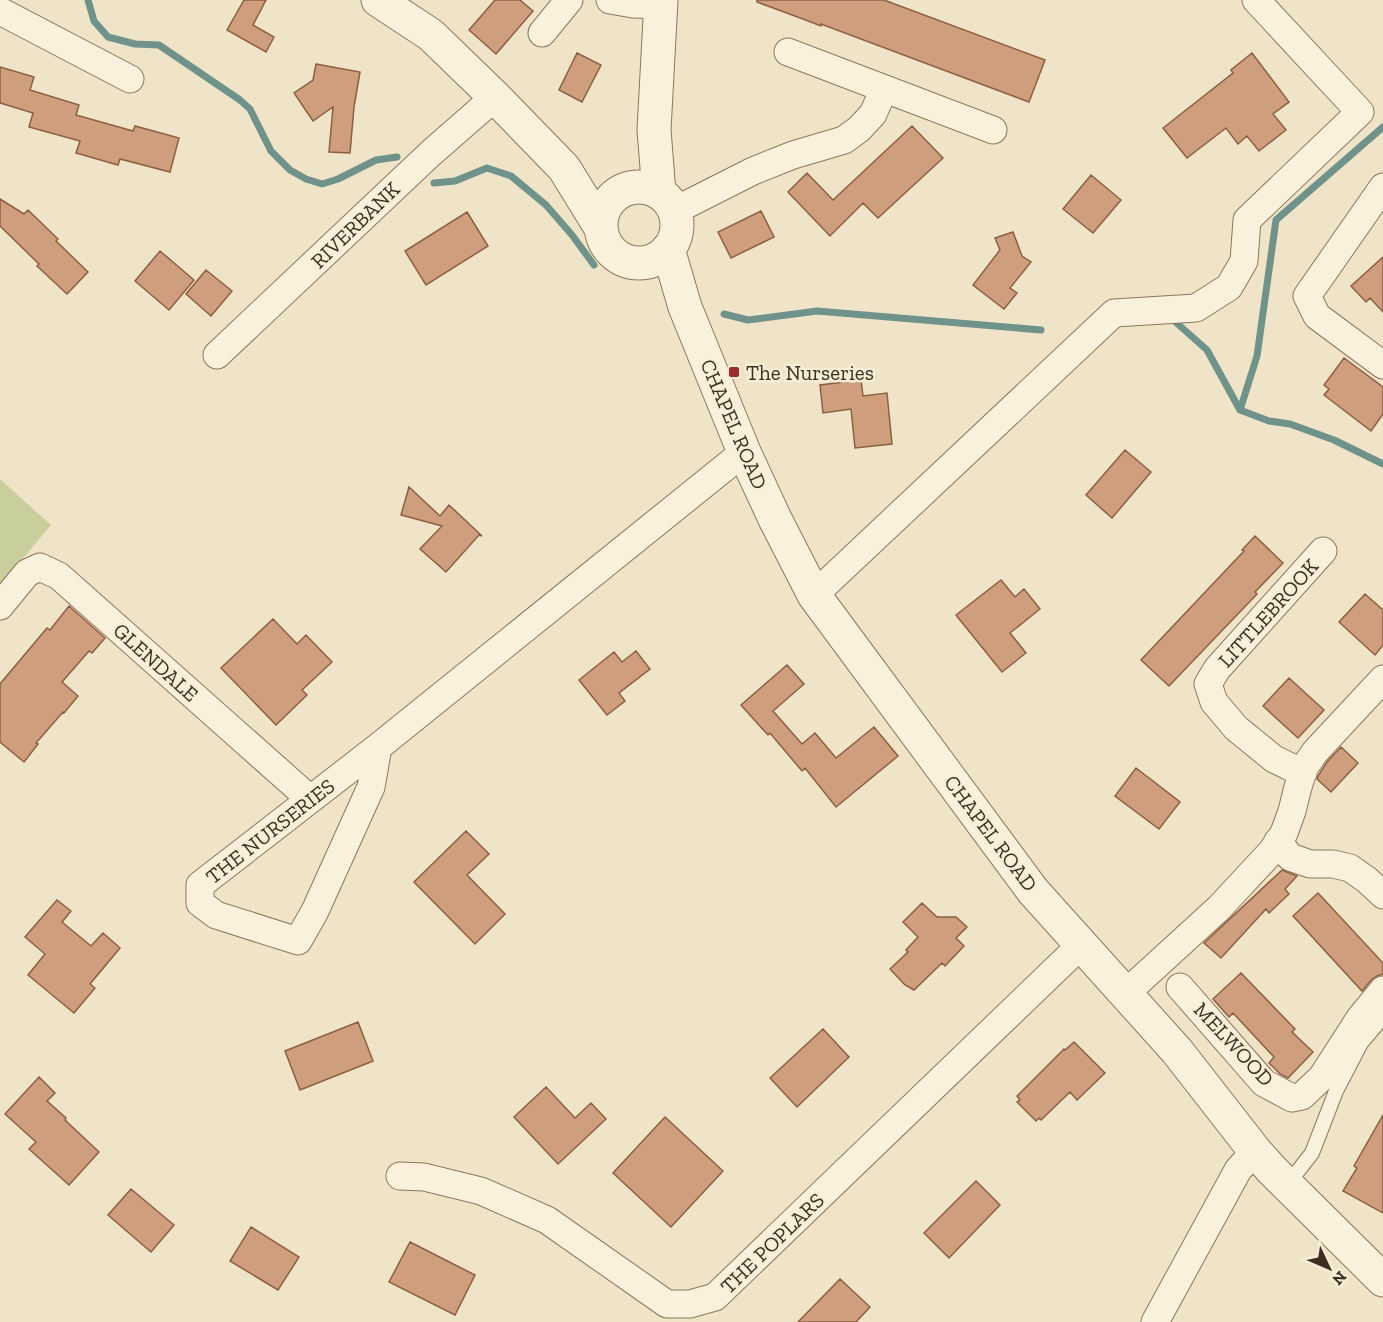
<svg xmlns="http://www.w3.org/2000/svg" width="1383" height="1322" font-family="'Zilla Slab',serif">
<rect width="100%" height="100%" fill="#f0e4c8"/>
<path fill="#c9cf9b" d="M0 479 51 525 0 586Z"/>
<g fill="none" stroke-linecap="round" stroke-linejoin="round">
<path stroke="#6f938a" stroke-width="7" d="M88 0 94 21 108 37 135 44 159 45 240 100 250 109 271 151 290 170 306 179 322 184 338 179 376 160 397 157
M434 183 455 181 487 168 511 176 546 205 572 235 594 265
M724 314 748 320 817 311 1041 330
M1171 318 1207 350 1240 410 1269 421 1290 424 1334 440 1383 464
M1240 410 1257 356 1276 220 1383 127"/>
</g>
<path fill="#cf9f7d" stroke="#8d5f41" stroke-width="1.5" d="M244 0H266L253 25 274 37 266 52 227 30Z
M495 0H520L533 11 496 54 469 30Z
M757 0H884L1045 60 1029 102 821 24V26L803 19 757 2Z
M577 53 601 65 582 102 559 90Z
M1252 53 1289 102 1273 114 1286 130 1259 151 1247 136 1238 144 1226 128 1187 158 1163 128 1233 73 1231 70Z
M316 64 360 72 354 107 350 153 329 152 333 107 313 121 294 93 313 80Z
M0 67 34 77 30 90 79 105 76 115 133 131 135 126 179 138 170 172 120 159 118 165 76 153 80 141 29 127 33 113 0 103Z
M912 126 943 158 878 218 863 203 830 236 788 192 807 173 833 200Z
M1091 175 1121 200 1093 233 1063 209Z
M0 199 24 214 28 210 58 239 56 241 88 272 67 294 37 266 39 264 0 226Z
M761 211 774 237 731 258 718 232Z
M467 212 488 246 426 285 405 251Z
M1013 232 1022 256 1031 262 1010 288 1017 293 1004 309 973 285 1000 250 995 238Z
M160 251 194 280 169 310 135 281Z
M1383 257V312L1370 298 1366 302 1351 286Z
M206 270 232 291 211 316 186 294Z
M1344 358 1383 387V414L1371 431 1324 395 1329 389 1324 385Z
M861 380 863 396 887 393 892 444 855 448 851 409 823 413 820 385Z
M1125 450 1151 472 1112 518 1086 495Z
M409 487 440 516 449 505 482 536 479 535 446 572 420 549 442 526 401 515Z
M1255 536 1283 563 1255 592 1257 594 1169 686 1141 660 1244 551 1242 550Z
M1001 580 1015 597 1024 589 1040 609 1010 633 1026 653 1002 672 956 615Z
M1365 594 1383 610V645L1375 655 1339 622Z
M69 606 105 638 92 653 89 651 62 682 78 696 64 713 63 712 36 743 38 744 24 762 0 742V684L47 628 50 630Z
M273 619 297 644 306 635 332 662 302 690 307 695 276 725 221 668Z
M636 651 650 669 619 693 625 701 607 715 579 680 614 652 622 662Z
M787 665 804 684 773 711 802 744 815 733 836 758 874 727 898 756 836 807 805 768 802 771 770 733 768 735 741 705Z
M1289 678 1324 710 1298 738 1263 706Z
M1341 747 1358 763 1331 792 1317 779 1318 776 1327 762Z
M1136 768 1180 802 1159 829 1115 796Z
M466 831 489 854 467 875 505 914 475 944 414 882Z
M1282 870 1297 876 1285 889 1289 894 1269 913 1266 909 1221 958 1204 943Z
M1318 893 1383 963V974L1377 976 1371 980 1362 991 1293 916Z
M57 900 71 911 62 922 91 946 103 933 120 948 90 984 95 988 74 1013 28 975 45 954 25 937Z
M922 903 937 917H956L967 927 956 938 964 946 945 966 942 963 914 990 905 985 890 969 908 952 906 950 918 937 903 922Z
M1241 973 1295 1029 1292 1032 1313 1052 1288 1078 1280 1074 1269 1063 1274 1057 1233 1013 1229 1017 1213 999Z
M358 1022 373 1061 300 1090 285 1051Z
M823 1029 849 1057 797 1107 770 1078Z
M1074 1042 1105 1073 1077 1100 1070 1092 1041 1120 1039 1118 1036 1121 1017 1102 1020 1100 1017 1096 1064 1049 1065 1050Z
M39 1077 55 1093 47 1101 66 1118 65 1120 99 1152 69 1185 29 1149 36 1142 5 1114Z
M546 1087 575 1118 591 1103 606 1119 558 1164 514 1117Z
M1383 1115V1213L1343 1191 1357 1168 1354 1166Z
M665 1117 723 1171 671 1227 613 1173Z
M976 1181 1000 1205 949 1258 924 1233Z
M131 1189 174 1225 151 1252 108 1215Z
M251 1227 299 1257 278 1290 230 1261Z
M410 1242 475 1275 455 1315 389 1282Z
M840 1279 870 1307 856 1322H798Z"/>
<g fill="none" stroke-linecap="round" stroke-linejoin="round">
<g stroke="#8d765c" stroke-width="16">
<path id="service" d="M1287 1185 1312 1153 1336 1091 1361 1043 1383 1017"/>
</g>
<g stroke="#8d765c" stroke-width="29">
<path id="minor" d="M610 0 633 4 661 5
M0 11 130 79
M542 33 569 0
M788 52 993 130
M1383 187 1307 296 1317 316 1383 365
M674 211 753 171 793 155 844 140 859 129 873 114 884 89
M217 355 431 153 495 97
M814 595 1114 313 1196 308 1229 287 1244 261 1247 220 1360 112 1256 0
M0 606 27 573 40 567 59 576 310 799
M378 747 371 787 315 911 298 941 216 915 200 903V885L378 747 744 452
M1303 773 1274 759 1236 728 1214 702 1208 684 1217 669 1323 551
M1278 841 1290 857 1310 864H1333L1350 868 1367 880 1383 895
M1180 987 1264 1083 1292 1098 1302 1096 1322 1077 1360 1018 1383 990
M1126 993 1219 908 1272 851 1284 833 1292 811 1298 787 1304 768 1315 752 1383 679
M400 1176 424 1177 481 1191 547 1220 667 1304H690L715 1297 1081 945
M1155 1322 1238 1170 1255 1151"/>
</g>
<g stroke="#8d765c" stroke-width="35">
<path id="tertiary" d="M378 0 431 35 495 97 564 168 601 228
M601 225a38 38 0 1 1 76 0a38 38 0 1 1-76 0Z
M659 193 654 130 661 0
M668 249 685 307 744 452 775 519 814 595 1033 891 1177 1051 1255 1151 1272 1170 1383 1280"/>
</g>
<use href="#service" stroke="#faf1dc" stroke-width="14"/>
<use href="#minor" stroke="#faf1dc" stroke-width="27"/>
<use href="#tertiary" stroke="#faf1dc" stroke-width="33"/>
</g>
<rect fill="#9e2a2b" stroke="#f7eed8" stroke-width="2" x="728" y="366" width="12" height="12" rx="3"/>
<g text-anchor="middle" dominant-baseline="central" stroke-width="5" stroke-linejoin="round" paint-order="stroke">
<g font-size="21" fill="#3d2e20" stroke="#f7eed8">
<text transform="translate(355 225) rotate(-44)">RIVERBANK</text>
<text transform="translate(734 424) rotate(67)">CHAPEL ROAD</text>
<text transform="translate(1268 613) rotate(-48)">LITTLEBROOK</text>
<text transform="translate(156 662) rotate(42)">GLENDALE</text>
<text transform="translate(270 831) rotate(-38)">THE NURSERIES</text>
<text transform="translate(991 833) rotate(53)">CHAPEL ROAD</text>
<text transform="translate(1234 1044) rotate(47)">MELWOOD</text>
<text transform="translate(772 1243) rotate(-44)">THE POPLARS</text>
</g>
<g font-size="21" fill="#3d2e20" stroke="#f7eed8" text-anchor="start">
<text x="746" y="372">The Nurseries</text>
</g>
</g>
<g transform="translate(1329 1268) rotate(134)" stroke="#f7eed8" stroke-width="4.5" paint-order="stroke">
<path d="M0-4.5L10 22L0 15L-10 22Z" fill="#3d2e20"/>
<text y="-9" font-size="16" font-weight="bold" text-anchor="middle" fill="#3d2e20">N</text>
</g>
</svg>
